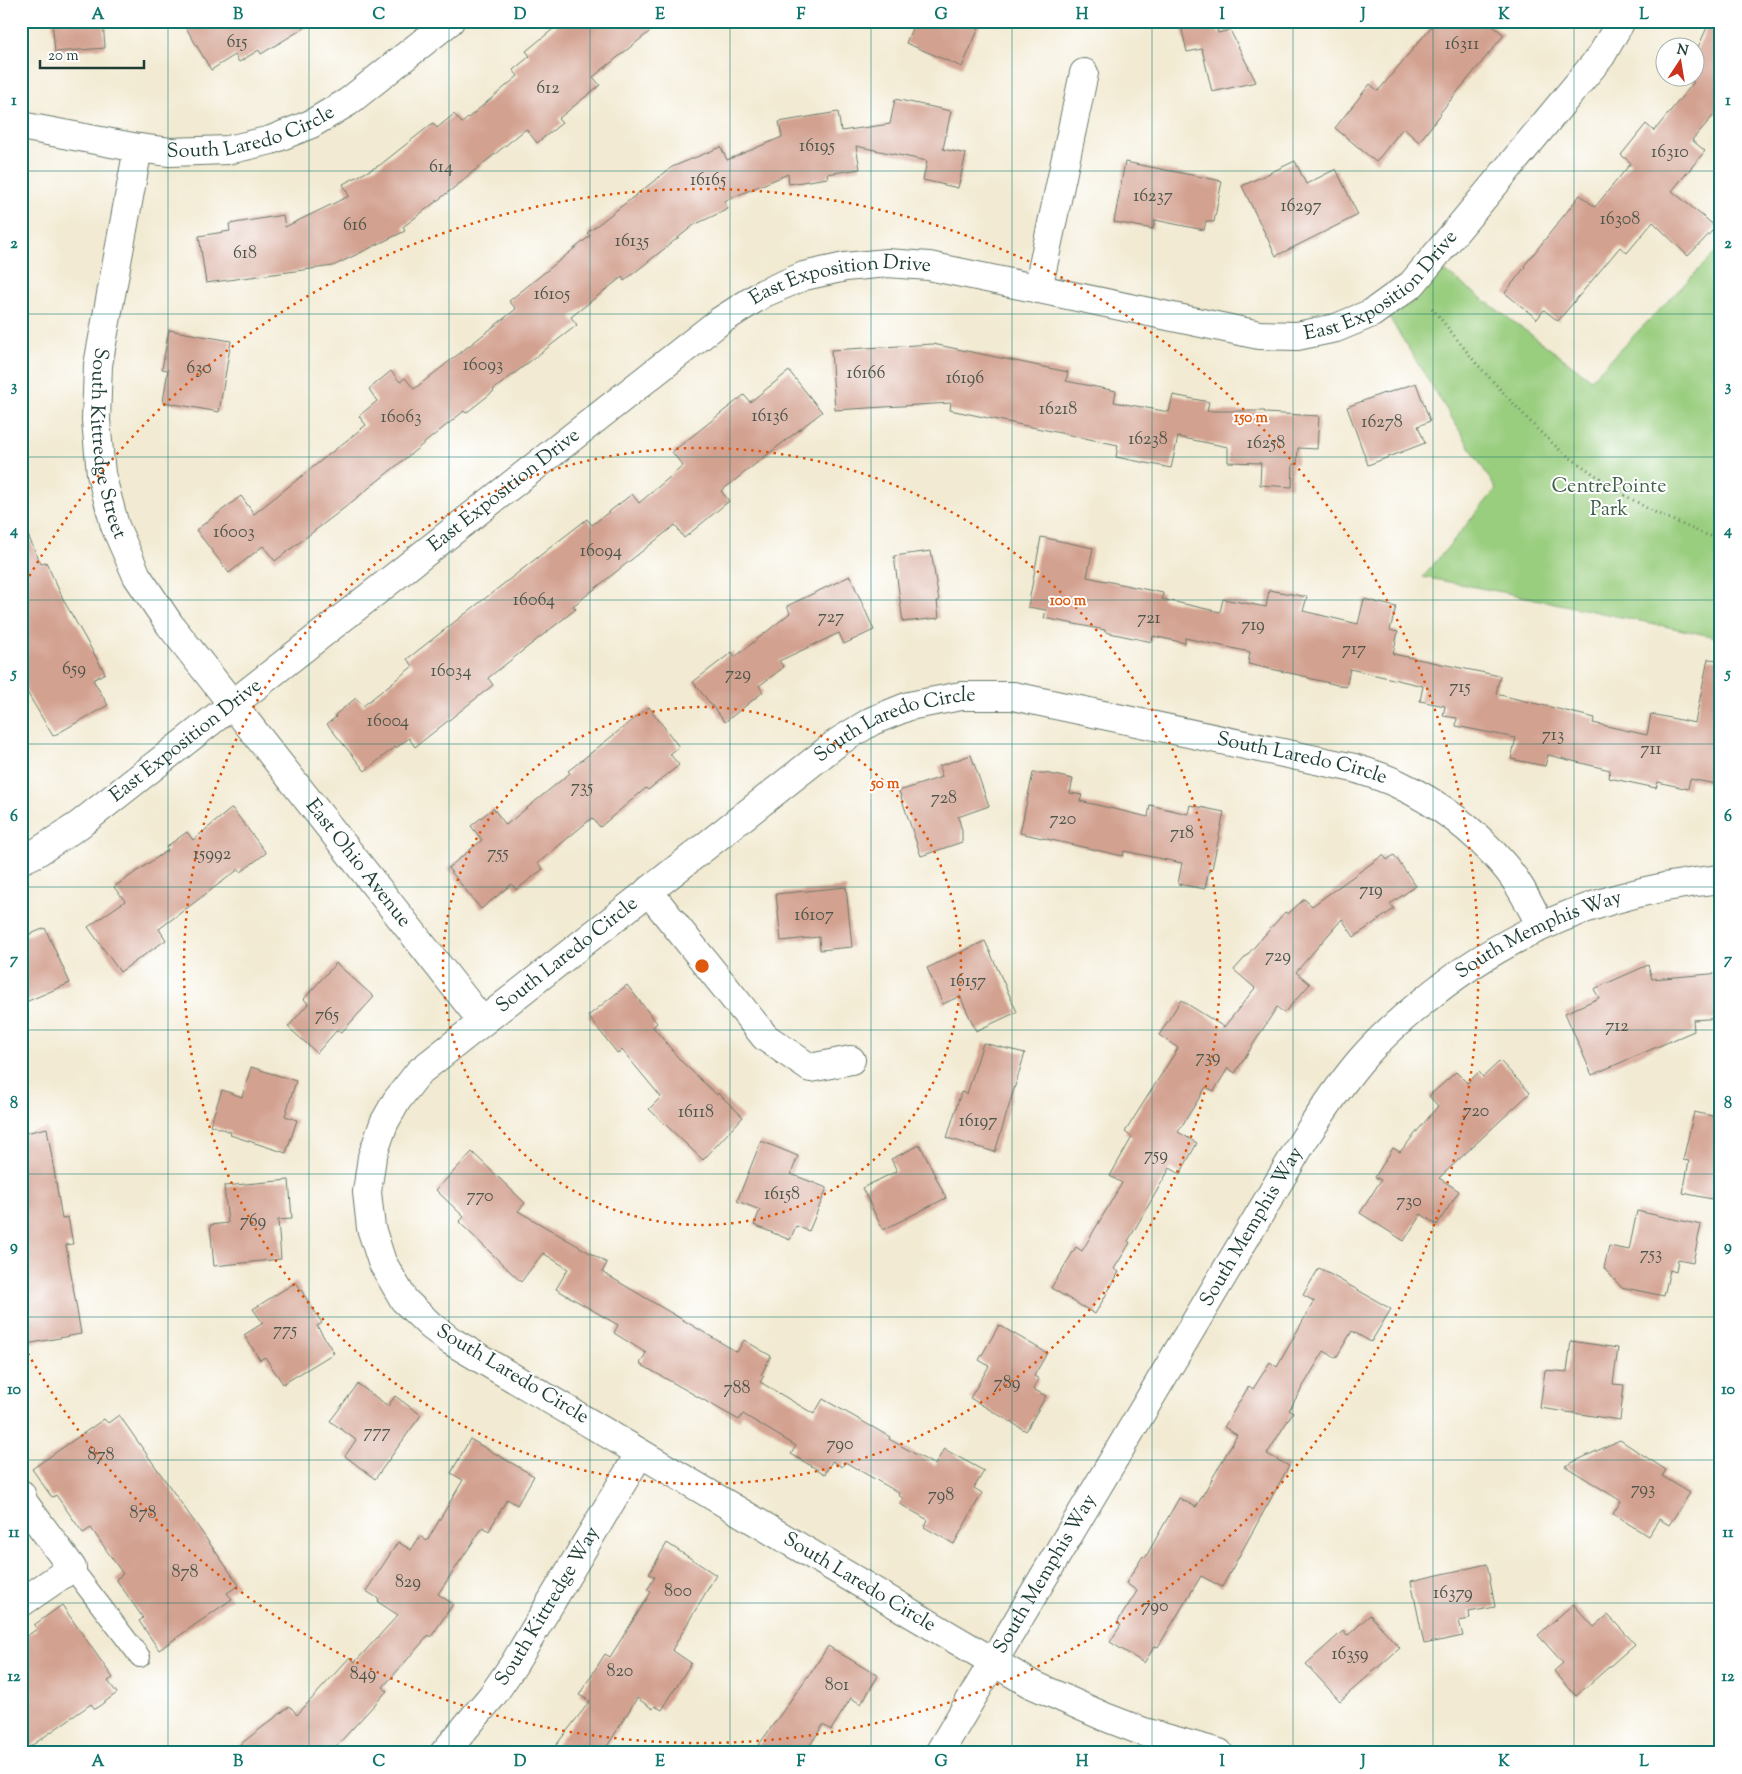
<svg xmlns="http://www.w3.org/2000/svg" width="1742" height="1774" font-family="'Sorts Mill Goudy',serif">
<rect width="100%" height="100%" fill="#fff"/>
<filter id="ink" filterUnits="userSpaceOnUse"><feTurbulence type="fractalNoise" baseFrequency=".02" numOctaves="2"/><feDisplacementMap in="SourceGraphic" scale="10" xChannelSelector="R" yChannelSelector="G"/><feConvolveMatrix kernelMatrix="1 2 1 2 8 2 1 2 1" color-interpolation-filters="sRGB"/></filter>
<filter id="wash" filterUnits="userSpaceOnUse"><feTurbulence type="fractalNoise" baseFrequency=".0096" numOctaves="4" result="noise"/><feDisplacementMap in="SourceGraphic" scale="20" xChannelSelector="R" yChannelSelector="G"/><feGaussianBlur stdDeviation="1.12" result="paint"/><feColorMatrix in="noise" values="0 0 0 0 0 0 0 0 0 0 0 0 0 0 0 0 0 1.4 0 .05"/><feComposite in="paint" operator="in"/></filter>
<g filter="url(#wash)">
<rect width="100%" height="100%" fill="#f2ead2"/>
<path fill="#9ace7f" stroke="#5c865a" d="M1721 247V638L1507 593 1423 577 1496 489 1382 306 1431 261 1591 379Z"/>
<g id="blocks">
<path fill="#d3a190" d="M52 21H103L105 48 55 52Z
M182 21H316L261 54 259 50 239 62 235 55 211 70Z
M563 21H663L593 77 600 85 558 119 562 123 537 143 526 129 464 179V180L403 227 405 231 333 266 206 283 199 236 230 231 229 224 283 215 285 227 349 196 343 184 380 165 433 123 437 128 454 114 462 123 518 76 513 70 530 56 526 51Z
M915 21H982L962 67 906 43Z
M1180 21H1215L1218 33 1230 30 1256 82 1212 92 1202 49 1187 52Z
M1436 21H1487L1504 35 1440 113 1441 114 1419 142 1403 128 1376 162 1335 128 1370 84 1378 91Z
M1710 21H1721V107L1692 140 1705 151 1672 191 1716 227 1688 256 1653 222 1627 253 1620 247 1558 321 1544 310 1537 319 1505 293 1525 267 1524 266 1580 195 1595 207 1631 163 1621 155 1646 124 1654 131 1694 82 1685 78H1694V56Z
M895 99 951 111 943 149 966 154 958 188 923 180 927 161 856 146 860 169 827 174 828 178 789 184 788 174 724 201 728 209 694 225 624 281 622 277 571 317 577 325 493 390 494 391 466 413 464 411 343 509 275 561 263 546 229 573 196 530 241 496 254 514 366 425 359 416 377 401 369 389 391 371 400 382 405 378 414 389 516 309 509 301 590 236 587 233 672 167 721 147 727 160 782 137 779 122 838 112 841 131 890 124Z
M1295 161 1306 184 1336 169 1358 215 1276 256 1242 186Z
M1125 162 1222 181 1214 222 1206 221 1204 230 1155 220 1153 229 1114 222Z
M169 330 231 341 219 412 163 402 168 370 162 369Z
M933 344 1068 372 1066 381 1116 391 1114 402 1169 412 1173 395 1209 402 1207 411H1265V413L1319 416 1317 449 1298 448 1297 464H1293L1292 487 1260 485 1261 463 1228 462V447L1178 437 1171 468 1116 457 1118 445 950 410 951 403 835 410 831 350Z
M789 371 822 412 721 491 729 501 684 538 675 525 573 606 576 609 488 678 493 685 415 747 409 738 396 748 395 747 365 771 327 724 336 717 335 715 356 698 363 706 413 666 407 659 587 519 592 525 632 494 639 503 683 466 672 452 744 395 750 402Z
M1416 383 1430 421 1418 426 1425 443 1368 465 1347 407 1384 393V394Z
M21 520 41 564 46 562 64 601 105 673 93 680 108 705 53 736 21 682Z
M1041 537 1093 548 1087 577 1163 593 1162 599 1220 612 1223 599 1266 607 1269 590 1307 597 1303 611 1358 624 1364 599 1396 607 1390 630 1398 632 1393 654 1500 676 1496 694 1595 718 1593 723 1647 735 1651 714 1695 723 1708 659 1721 660V785L1690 779 1688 789 1658 782 1656 788 1609 778 1610 770 1548 755 1545 766 1511 759 1516 738 1456 726 1457 718 1443 716 1445 706 1420 701 1423 686 1350 669 1346 687 1308 678V677L1248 664 1250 652 1185 638V643L1153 636 1152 642 1105 632V630L1044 618 1046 610 1028 607Z
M931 551 939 601H937L939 618 903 622 894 556Z
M850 576 874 630 844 644 839 633 779 661 784 667 759 686 763 692 725 722 693 682 732 652 735 657 790 613 787 606Z
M649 707 679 747 670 754 679 765 648 790 646 788 600 827 592 818 538 863 543 869 516 890 512 884 481 909 448 868 482 840 471 826 493 808 506 825 570 773 568 771Z
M971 755 989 806 958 817 962 830V842L921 856 899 791 942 777 939 766Z
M1033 773H1045L1073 779 1070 793 1082 795 1080 801 1148 817 1150 805 1188 814 1190 805 1224 812 1212 869H1209L1205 889 1178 884 1182 863 1124 851 1123 856 1020 833Z
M232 808 266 853 241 872 239 869 159 929 166 940 120 972 88 927 125 901 114 887 168 850 166 847 187 832 193 840Z
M1383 855 1387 860 1394 855 1416 886 1390 904 1394 909 1354 937 1342 919 1296 972 1310 984 1284 1013 1277 1007 1235 1073 1228 1068 1214 1091 1206 1087 1178 1132 1197 1143 1180 1174 1170 1168 1128 1241 1130 1243 1114 1269 1119 1272 1095 1314 1051 1288 1076 1247 1082 1251 1122 1183 1110 1176 1132 1137 1125 1132 1178 1048 1159 1035 1181 1000 1224 1027 1255 988 1234 970 1285 912 1288 914 1304 899 1312 906Z
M846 887 852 947 820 950 819 937 781 941 776 894Z
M45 928 70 983 21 1004V938Z
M985 941 1017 1012 976 1031 960 996 943 1004 927 968Z
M336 963 374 997 341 1033 337 1030 317 1053 288 1027 308 1004 304 999Z
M1648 965 1652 979 1721 973V1018L1693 1020 1694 1031 1592 1075 1565 1013 1599 998 1594 989Z
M627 985 657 1023 653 1027 681 1061 717 1095 718 1093 743 1117 703 1160 649 1109 661 1097 622 1050 618 1054 588 1016Z
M983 1043 1025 1053 995 1152 947 1138 961 1092 967 1094Z
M1500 1061 1530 1093 1439 1178 1459 1191 1437 1225 1421 1214 1404 1241 1360 1213 1381 1180 1375 1177 1393 1148 1400 1152 1438 1106 1429 1096 1456 1072 1467 1083 1479 1072 1483 1077Z
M251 1067 296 1081 285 1116 297 1120 286 1153 230 1135 231 1132 210 1125 222 1090 242 1097Z
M1694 1112 1721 1118V1201L1683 1193 1689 1161 1683 1160Z
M47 1128 62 1219 68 1217 73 1244 66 1245 81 1334 21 1345V1134Z
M761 1141 798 1156 791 1174 827 1188 809 1231 796 1226 790 1240 754 1225 760 1210 737 1201Z
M920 1145 946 1198 883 1230 862 1188 897 1171 891 1159Z
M472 1152 525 1203 518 1211 607 1263 602 1272 737 1352 744 1340 771 1356 761 1375 764 1376 760 1382 814 1414 823 1399 890 1437 889 1439 935 1465 944 1449 984 1471 974 1488 982 1493 954 1544 924 1527 928 1520 900 1504 903 1498 898 1495 899 1493 845 1462 842 1467 832 1461 825 1474 791 1454 796 1446 743 1414 739 1420 640 1364 646 1353 614 1333 618 1325 556 1289 568 1269 543 1253 521 1282 459 1222 464 1217 436 1190Z
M289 1180 292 1219 278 1220 281 1259 214 1266 210 1225 228 1223 224 1186Z
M1637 1211 1701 1225 1693 1262 1678 1259 1676 1272 1670 1270 1664 1296 1621 1287 1604 1268 1609 1246 1629 1250Z
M1319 1268 1391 1309 1371 1342 1352 1331 1336 1358 1324 1351 1289 1410 1293 1412 1267 1454 1289 1466 1222 1587 1201 1576 1158 1647 1155 1646 1144 1663 1110 1642 1121 1625 1117 1623 1137 1591 1126 1583 1143 1556 1145 1558 1179 1498 1196 1507 1237 1435 1224 1427 1249 1386 1253 1389 1270 1362 1277 1367 1314 1301 1303 1295Z
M296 1282 322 1323 317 1326 334 1353 283 1384 265 1357 260 1360 244 1335 263 1323 253 1309Z
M999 1325 1047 1353 1034 1376 1039 1379 1033 1389 1046 1396 1026 1431 970 1398 989 1366 979 1360Z
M1571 1341 1618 1348 1613 1384 1624 1385 1620 1420 1540 1408 1545 1370 1567 1372Z
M358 1384 388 1406 395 1396 421 1415 375 1479 345 1456 356 1440 330 1421Z
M119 1415 239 1585 227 1593 232 1599 159 1650 139 1621 143 1618 116 1579 123 1574 91 1528 83 1533 56 1495 53 1497 51 1496 32 1469 104 1419 108 1423Z
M470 1439 534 1476 517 1505 507 1499 489 1531 483 1527 438 1594 453 1604 431 1637 429 1635 383 1687 387 1691 330 1753H229L290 1706 297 1715 350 1657 355 1662 398 1615 378 1602 379 1599 366 1591 398 1542 411 1550 420 1536 427 1541 463 1480 451 1473Z
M1620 1440 1666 1470 1662 1476 1690 1493 1669 1525 1659 1519 1648 1536 1613 1514 1621 1501 1565 1466Z
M667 1543 716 1575 672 1650 691 1663 662 1710 655 1706 653 1709 637 1698 603 1753H550L590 1701 579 1695 605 1654 610 1657 651 1592 647 1590 655 1577 649 1574Z
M1487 1564 1495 1607 1469 1612 1470 1619 1459 1621 1463 1636 1424 1644 1411 1581Z
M1573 1604 1594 1627 1608 1615 1635 1644 1576 1696 1554 1671 1563 1663 1538 1635Z
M62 1605 113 1678 108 1681 117 1693 95 1709 91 1704 21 1753V1640L37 1629 34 1625Z
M1370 1615 1400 1648 1340 1701 1306 1664 1343 1631 1347 1636Z
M828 1646 878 1676 861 1704 851 1698 831 1730 823 1725 805 1753H753L810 1673H811Z"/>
</g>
</g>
<g filter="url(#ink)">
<use href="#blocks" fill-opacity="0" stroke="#697a6b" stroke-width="1"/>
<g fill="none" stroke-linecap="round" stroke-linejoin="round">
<g stroke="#697a6b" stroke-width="22">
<path id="lane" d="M72 1568 140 1657"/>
</g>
<g stroke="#697a6b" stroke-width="30">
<g id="street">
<path id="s1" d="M21 126 138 148 170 152 228 150 271 140 311 124 348 102 450 21"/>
<path id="s2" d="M138 148 98 365 96 420 101 474 115 526 137 576 170 625 482 1021"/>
<path d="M1038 289 1084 73"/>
<path id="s3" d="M21 860 36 853 79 825 720 321 764 293 804 276 845 267 887 263 929 266 1259 335 1297 336 1336 328 1372 313 1412 284 1601 56 1621 21"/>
<path d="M648 891 765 1037 810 1068 851 1060"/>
<path d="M21 1494 24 1503 72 1568 21 1603"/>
<path id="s4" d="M444 1753 492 1696 514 1664 640 1453"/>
<path id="s5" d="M939 1753 1303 1141C1321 1113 1339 1086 1360 1061 1378 1040 1399 1021 1421 1003 1508 930 1608 890 1721 879"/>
<path id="s6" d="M1219 1753 1144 1732 1105 1717 1029 1683 451 1341 430 1325 404 1300 382 1262 371 1228 367 1192 372 1157 384 1123 397 1100 419 1072 838 742 872 721 909 706 961 696H1013L1354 768C1369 773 1384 777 1398 784 1438 803 1474 830 1503 864 1519 882 1530 905 1541 926"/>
</g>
</g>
<path stroke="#697a6b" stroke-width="3" stroke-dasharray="1 4" stroke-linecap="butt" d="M1432 308 1476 363 1537 429 1562 452 1621 493 1652 511 1699 532 1721 540"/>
<use href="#lane" stroke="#fff" stroke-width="20"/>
<use href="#street" stroke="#fff" stroke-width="28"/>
</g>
</g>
<path fill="none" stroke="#0f766e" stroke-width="1" stroke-opacity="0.55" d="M168 21V1753M309 21V1753M449 21V1753M590 21V1753M730 21V1753M871 21V1753M1012 21V1753M1152 21V1753M1293 21V1753M1433 21V1753M1574 21V1753M21 171H1721M21 314H1721M21 457H1721M21 600H1721M21 744H1721M21 887H1721M21 1030H1721M21 1174H1721M21 1317H1721M21 1460H1721M21 1603H1721"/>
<g fill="none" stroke="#de580e" stroke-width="2.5" stroke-dasharray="2.5 5">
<circle cx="702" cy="966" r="259"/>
<circle cx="702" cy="966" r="518"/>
<path d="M22 589A777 777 0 1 1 22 1343"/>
</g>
<g text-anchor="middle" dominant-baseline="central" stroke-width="4" stroke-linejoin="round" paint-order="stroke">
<g font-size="18" fill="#4c564b">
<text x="237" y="43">615</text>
<text x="1462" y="45">16311</text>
<text x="548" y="89">612</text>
<text x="817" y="147">16195</text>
<text x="1670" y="153">16310</text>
<text x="441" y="168">614</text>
<text x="708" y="181">16165</text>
<text x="1153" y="197">16237</text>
<text x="1301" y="207">16297</text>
<text x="1620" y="220">16308</text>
<text x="355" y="226">616</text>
<text x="632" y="242">16135</text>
<text x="245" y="254">618</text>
<text x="552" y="295">16105</text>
<text x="483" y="366">16093</text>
<text x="199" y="369">630</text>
<text x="866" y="374">16166</text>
<text x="965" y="379">16196</text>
<text x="1058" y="410">16218</text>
<text x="770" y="417">16136</text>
<text x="401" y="418">16063</text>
<text x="1382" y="423">16278</text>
<text x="1148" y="440">16238</text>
<text x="1266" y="444">16258</text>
<text x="234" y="533">16003</text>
<text x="601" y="552">16094</text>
<text x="534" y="601">16064</text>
<text x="831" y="618">727</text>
<text x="1149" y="619">721</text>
<text x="1253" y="626">719</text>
<text x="1354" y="650">717</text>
<text x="74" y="670">659</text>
<text x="451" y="672">16034</text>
<text x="738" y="675">729</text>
<text x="1460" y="688">715</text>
<text x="388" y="722">16004</text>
<text x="1553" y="736">713</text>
<text x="1651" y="750">711</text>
<text x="582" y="788">735</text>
<text x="944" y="799">728</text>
<text x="1063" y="820">720</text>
<text x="1182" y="834">718</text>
<text x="498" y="854">755</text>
<text x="212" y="855">15992</text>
<text x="1371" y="891">719</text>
<text x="814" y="916">16107</text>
<text x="1278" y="957">729</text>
<text x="968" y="982">16157</text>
<text x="327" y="1016">765</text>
<text x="1617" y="1027">712</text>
<text x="1208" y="1058">739</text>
<text x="1476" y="1112">720</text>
<text x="696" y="1113">16118</text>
<text x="978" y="1122">16197</text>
<text x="1156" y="1156">759</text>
<text x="782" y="1195">16158</text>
<text x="480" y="1197">770</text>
<text x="1409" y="1202">730</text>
<text x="253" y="1222">769</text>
<text x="1651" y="1255">753</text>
<text x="285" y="1331">775</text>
<text x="1007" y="1384">789</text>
<text x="737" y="1389">788</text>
<text x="377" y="1433">777</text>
<text x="840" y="1445">790</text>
<text x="101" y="1456">878</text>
<text x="1643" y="1490">793</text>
<text x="941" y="1496">798</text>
<text x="143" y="1514">878</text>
<text x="185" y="1573">878</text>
<text x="408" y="1583">829</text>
<text x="678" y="1592">800</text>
<text x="1453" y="1594">16379</text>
<text x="1155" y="1607">790</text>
<text x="1350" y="1655">16359</text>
<text x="620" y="1672">820</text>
<text x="363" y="1675">849</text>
<text x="837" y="1686">801</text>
</g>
<g font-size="20" fill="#1f3d34" stroke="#fff">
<text stroke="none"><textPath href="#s1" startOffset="235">South Laredo Circle</textPath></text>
<text stroke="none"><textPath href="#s3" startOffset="1581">East Exposition Drive</textPath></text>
<text stroke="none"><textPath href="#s3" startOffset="1014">East Exposition Drive</textPath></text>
<text stroke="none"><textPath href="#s2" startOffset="300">South Kittredge Street</textPath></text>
<text stroke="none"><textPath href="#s3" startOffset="609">East Exposition Drive</textPath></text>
<text stroke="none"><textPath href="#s6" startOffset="1780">South Laredo Circle</textPath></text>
<text stroke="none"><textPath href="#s3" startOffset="204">East Exposition Drive</textPath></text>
<text stroke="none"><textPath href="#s6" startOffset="2200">South Laredo Circle</textPath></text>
<text stroke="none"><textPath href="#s2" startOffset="801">East Ohio Avenue</textPath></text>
<text stroke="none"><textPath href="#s5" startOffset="1032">South Memphis Way</textPath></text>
<text stroke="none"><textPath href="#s6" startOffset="1375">South Laredo Circle</textPath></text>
<text stroke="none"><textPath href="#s5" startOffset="612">South Memphis Way</textPath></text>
<text transform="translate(512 1375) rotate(31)">South Laredo Circle</text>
<text stroke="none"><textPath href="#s5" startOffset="208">South Memphis Way</textPath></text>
<text transform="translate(859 1583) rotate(31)">South Laredo Circle</text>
<text stroke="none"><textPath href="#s4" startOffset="180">South Kittredge Way</textPath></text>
</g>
<g font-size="20" fill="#3e6147" stroke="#fff">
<text x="1609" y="487">CentrePointe<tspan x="1609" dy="23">Park</tspan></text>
</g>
</g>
<circle cx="702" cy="966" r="8" fill="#de580e" stroke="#fff" stroke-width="2.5"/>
<g font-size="15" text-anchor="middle" font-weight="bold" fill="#de580e" stroke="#fff" stroke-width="4" stroke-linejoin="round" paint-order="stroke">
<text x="1251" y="422">150 m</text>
<text x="1068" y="605">100 m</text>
<text x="885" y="788">50 m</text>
</g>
<rect width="1742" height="1774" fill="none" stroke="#fff" stroke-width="55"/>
<g transform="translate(1680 62) rotate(12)"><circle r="24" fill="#ffffff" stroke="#a5b1ae"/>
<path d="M0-4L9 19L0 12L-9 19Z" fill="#c8321e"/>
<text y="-8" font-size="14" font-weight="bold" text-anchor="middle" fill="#1f3d34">N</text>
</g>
<path d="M40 60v8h104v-8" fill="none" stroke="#1f3d34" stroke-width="2.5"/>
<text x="48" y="60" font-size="15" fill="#1f3d34" stroke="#ffffff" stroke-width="4" paint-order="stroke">20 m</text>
<rect x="28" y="28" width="1686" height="1718" fill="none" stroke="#0f766e" stroke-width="2"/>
<g font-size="16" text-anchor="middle" font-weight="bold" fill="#0f766e">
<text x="98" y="19">A</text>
<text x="238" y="19">B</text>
<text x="379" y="19">C</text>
<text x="520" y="19">D</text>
<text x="660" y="19">E</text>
<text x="801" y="19">F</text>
<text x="941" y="19">G</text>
<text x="1082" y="19">H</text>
<text x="1222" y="19">I</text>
<text x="1363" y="19">J</text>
<text x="1504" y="19">K</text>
<text x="1644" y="19">L</text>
<text x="14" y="105">1</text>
<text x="1728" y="105">1</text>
<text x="14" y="248">2</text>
<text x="1728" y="248">2</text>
<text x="14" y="391">3</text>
<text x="1728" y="391">3</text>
<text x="14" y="535">4</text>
<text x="1728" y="535">4</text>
<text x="14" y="678">5</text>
<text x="1728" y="678">5</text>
<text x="14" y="821">6</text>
<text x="1728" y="821">6</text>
<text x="14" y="964">7</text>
<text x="1728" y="964">7</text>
<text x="14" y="1108">8</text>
<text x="1728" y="1108">8</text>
<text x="14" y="1251">9</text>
<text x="1728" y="1251">9</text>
<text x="14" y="1394">10</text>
<text x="1728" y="1394">10</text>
<text x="14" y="1537">11</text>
<text x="1728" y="1537">11</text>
<text x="14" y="1681">12</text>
<text x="1728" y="1681">12</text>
<text x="98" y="1766">A</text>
<text x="238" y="1766">B</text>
<text x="379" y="1766">C</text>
<text x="520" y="1766">D</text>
<text x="660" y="1766">E</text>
<text x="801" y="1766">F</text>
<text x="941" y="1766">G</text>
<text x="1082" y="1766">H</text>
<text x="1222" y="1766">I</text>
<text x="1363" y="1766">J</text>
<text x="1504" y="1766">K</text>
<text x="1644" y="1766">L</text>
</g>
</svg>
